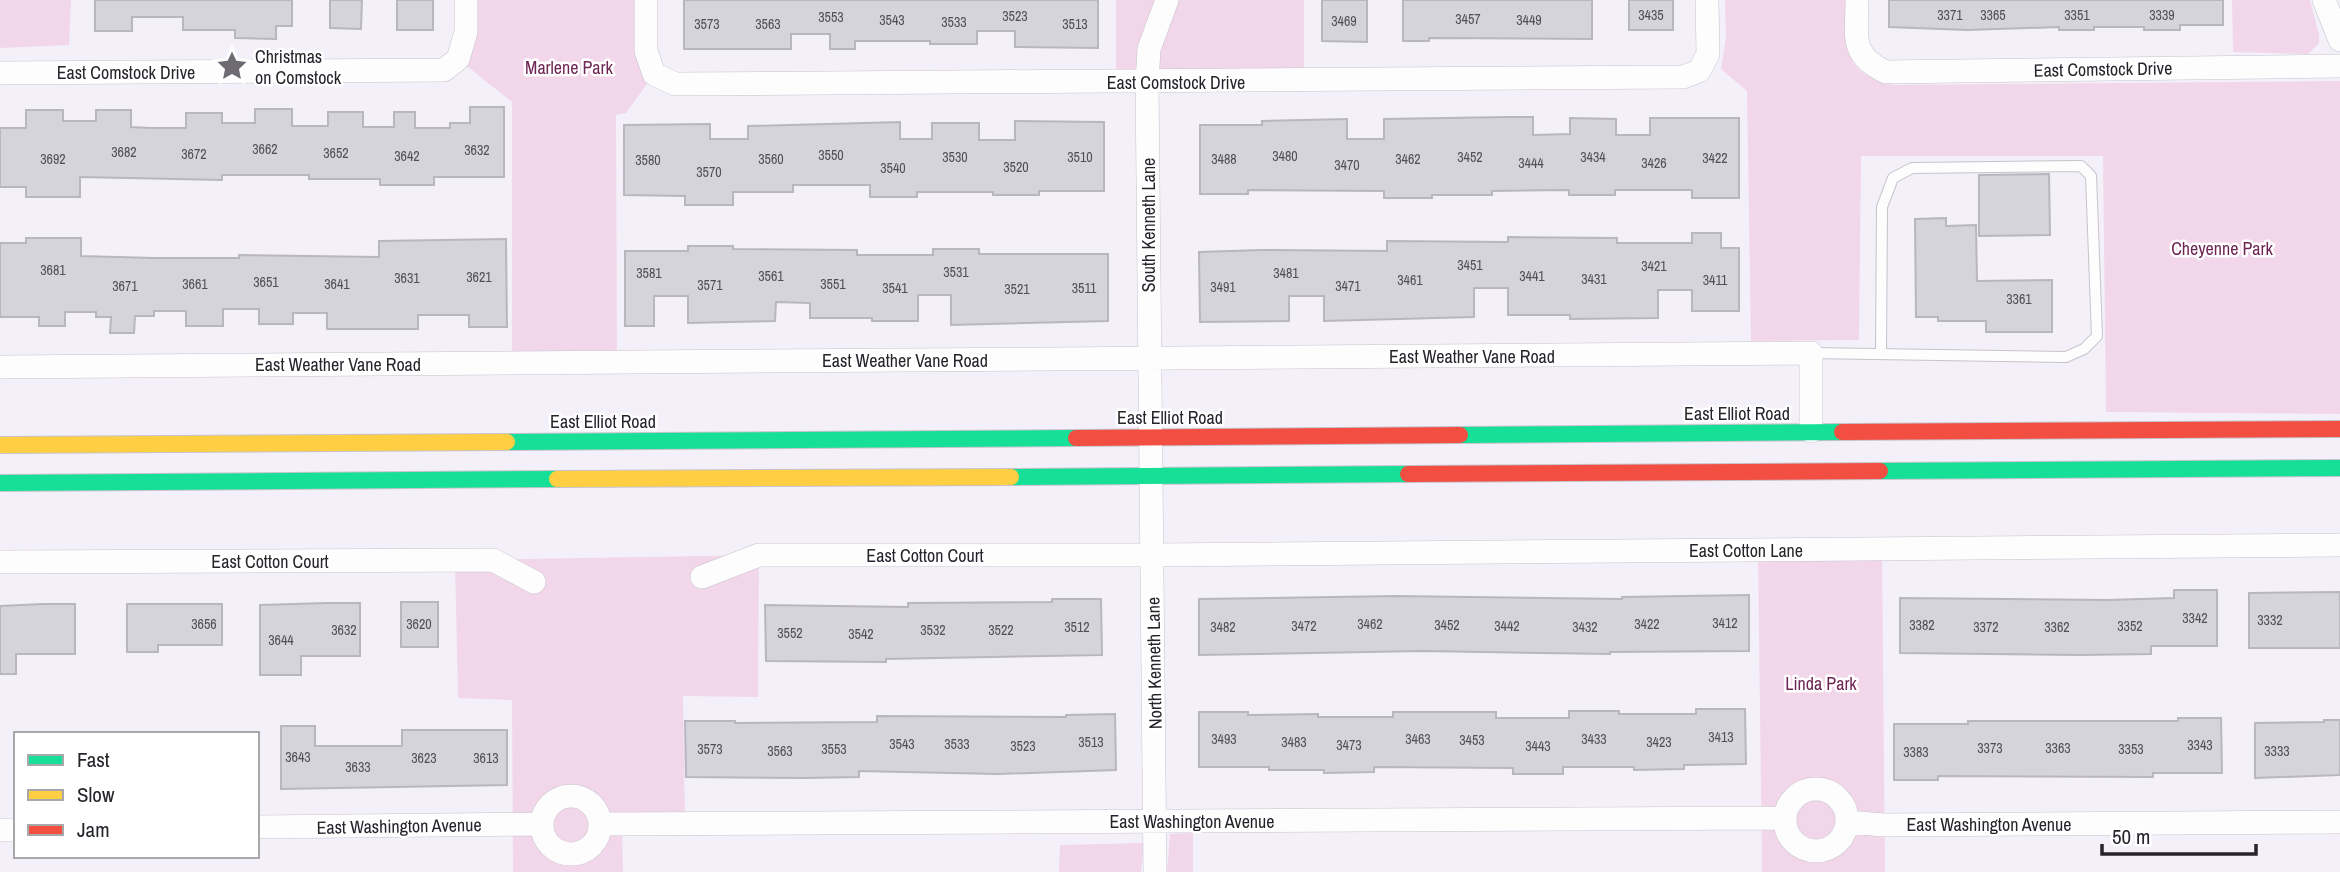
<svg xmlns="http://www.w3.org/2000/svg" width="2340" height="872" font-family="'Archivo Narrow',sans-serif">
<rect width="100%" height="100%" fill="#f4f0fa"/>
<path fill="#f2d7ea" d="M0 0H71L69 45 0 48Z
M466 0H646L654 74 626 113 616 115 617 362 512 363V102L458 59Z
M1116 0H1304V74L1116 75Z
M1725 0H1847C1847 47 1839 72 1893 85L2340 81V414L2106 412 2103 156H1861L1859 340 1751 341 1747 91 1721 69 1726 37Z
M2232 0H2310L2319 35V43L2308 54 2233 52Z
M1882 549 1885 872H1762L1758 550Z
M759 555 758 697 683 696 685 823H622L623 872H513L512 700 458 698 455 560Z
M1193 833V872H1167L1170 834Z
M1144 843 1141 872H1059L1060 845Z"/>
<path fill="#d5d3db" stroke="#b8b6be" stroke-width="2" d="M95 0H292V26H276V39L235 38V30H183V17H132V31H95Z
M330 0H362L361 29 330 28Z
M397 0H433V30H397Z
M684 0H1098V48L1015 47V31H977V44H930V41H855V49H830V34H791V49H684Z
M1322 0H1367V42L1322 41Z
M1403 0H1592V39L1429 38V41H1403Z
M1629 0H1673V30H1629Z
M1889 0H2223V25H2180V30H2144V27H2094V30H2059V27L1967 30 1889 27Z
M470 107H504V177H434V185H380V179H309V175H222V180L80 177V197H26V187H0V128H26V110H63V121H96V110H131V127L151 128H186V113H222V123H255V109H292V126H328V112H363V127H394V112H415V128H450V123H470Z
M1507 117H1533V135L1570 134V118L1616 119V135H1650V118H1739V198H1692V190H1615V195H1569V190L1492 191V195H1432V198H1384V191L1248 190V194H1200V125H1262V121L1347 119V139H1384V119Z
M1015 121 1104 122V191H1039V195H993V192H917V197H870V185H793V192H733V205H685V196L624 195V125L710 124V139H748V126L900 122V139H932V123H979V140H1015Z
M2049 174 2050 235 1979 236V175Z
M1946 218V226L1976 225 1977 281 2052 280V332H1986V321H1938V317H1916L1915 219Z
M1692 233H1721V248H1739V311H1692V290H1658V318L1570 319V315H1508V288H1474V317L1324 321V296H1289V321L1200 322 1199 252 1262 250 1387 251V241L1508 242V237L1617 238V243H1692Z
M26 238H81V256L154 258H239V255L379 257V241L506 239 507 327H469V315H418V329H327V313H293V324H259V309H223V326H186V311H154V316H135L134 333H110L111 317H96V312H65V326H39V317H0V243H26Z
M688 246H733V249L857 250V255H933V249H979V254H1108V321L951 325V295H918V321H872V318H810V303L776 302 775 321 688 323V296H654V326H625V251H688Z
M2174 590H2217V646H2151V654L2079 655 1900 653V598L2108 600 2174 598Z
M2340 592V648H2249V593Z
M1749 595V651L1610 652V654L1422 651 1199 655V599L1395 596 1622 599V597Z
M1052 599H1101L1102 655 886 659V662L766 661 765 605 908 607V603L1052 602Z
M401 602H438V647H401Z
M327 603H360V656H301V675H260V605Z
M43 604H75V654H16V674H0V606Z
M127 604H222V645H158V652H127Z
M1696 709H1745L1746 764 1684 765V769L1634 770V767H1563V774H1513V768L1374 767V772L1324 773V770H1269V767H1199V712H1248V715L1318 714V717H1393V712H1496V718H1569V711H1619V714H1696Z
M1115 714 1116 770 998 774 859 771V777L805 778 686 777 685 721H735V723L877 722V716L1066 717V715Z
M2178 718H2221L2222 773H2153V777L1938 776V780H1894V724H1968V721H2178Z
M2324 720H2340V775L2255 778V723L2324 722Z
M281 726H315V746H402V730H507V785L281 789Z"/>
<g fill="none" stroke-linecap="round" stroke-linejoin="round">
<g stroke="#c6c3cb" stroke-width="12">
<path id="lane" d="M1811 353 2066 357 2084 349 2097 336 2091 176 2081 166 1912 168 1893 178 1882 207 1881 354"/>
</g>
<g stroke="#c6c3cb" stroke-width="24">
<path id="street" d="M646 0V51L654 74 675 84 1683 77 1699 71 1708 54 1707 0
M1857 0C1857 35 1849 55 1886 72L2340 66
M2324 0 2340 40
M0 73 444 70 458 59 466 32V0
M0 367 1811 353V431
M0 562 493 560 534 582
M702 577 759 555H1153L2340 545
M1785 820a31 31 0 1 1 62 0a31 31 0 1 1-62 0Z
M542 825a29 29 0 1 1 58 0a29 29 0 1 1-58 0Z
M1847 822 1884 825 2340 822
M600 824 1785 818
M257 827 542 824
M0 830H16
M1155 872 1147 82 1149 49 1167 0"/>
</g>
<g stroke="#c6c3cb" stroke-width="18">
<path id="fast" d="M1460 435 1842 432
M507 442 1076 438
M1880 471 2340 468
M1011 477 1408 474
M0 483 557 479"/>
</g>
<g stroke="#c6c3cb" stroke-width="18">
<path id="slow" d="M0 445 507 442
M557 479 1011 477"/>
</g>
<g stroke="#c6c3cb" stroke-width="18">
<path id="jam" d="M1842 432 2340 429
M1076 438 1460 435
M1408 474 1880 471"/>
</g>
<use href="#lane" stroke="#fdfdfe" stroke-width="10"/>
<use href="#street" stroke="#fdfdfe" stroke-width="23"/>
<use href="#fast" stroke="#16e098" stroke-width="16"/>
<use href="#slow" stroke="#ffcf43" stroke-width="16"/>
<use href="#jam" stroke="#f24e42" stroke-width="16"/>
</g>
<defs>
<g id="sight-bare" transform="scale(2.415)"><path d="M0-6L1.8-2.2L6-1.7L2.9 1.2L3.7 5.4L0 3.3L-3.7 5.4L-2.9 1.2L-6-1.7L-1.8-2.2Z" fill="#6e6b73" stroke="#fff" stroke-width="2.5" paint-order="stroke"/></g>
</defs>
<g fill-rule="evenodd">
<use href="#sight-bare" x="232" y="66"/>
</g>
<g text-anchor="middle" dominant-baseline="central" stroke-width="5" stroke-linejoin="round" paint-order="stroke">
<g font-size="14" fill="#525056">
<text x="1651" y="15">3435</text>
<text x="1950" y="15">3371</text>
<text x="1993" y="15">3365</text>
<text x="2077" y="15">3351</text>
<text x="2162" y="15">3339</text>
<text x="1015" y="16">3523</text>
<text x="831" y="17">3553</text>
<text x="1468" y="19">3457</text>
<text x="892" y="20">3543</text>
<text x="1529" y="20">3449</text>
<text x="1344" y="21">3469</text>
<text x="954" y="22">3533</text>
<text x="707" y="24">3573</text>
<text x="768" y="24">3563</text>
<text x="1075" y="24">3513</text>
<text x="265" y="149">3662</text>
<text x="477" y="150">3632</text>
<text x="124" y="152">3682</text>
<text x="336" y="153">3652</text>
<text x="194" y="154">3672</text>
<text x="831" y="155">3550</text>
<text x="407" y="156">3642</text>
<text x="1285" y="156">3480</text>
<text x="955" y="157">3530</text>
<text x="1080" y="157">3510</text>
<text x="1470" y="157">3452</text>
<text x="1593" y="157">3434</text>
<text x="1715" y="158">3422</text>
<text x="53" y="159">3692</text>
<text x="771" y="159">3560</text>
<text x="1224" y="159">3488</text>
<text x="1408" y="159">3462</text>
<text x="648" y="160">3580</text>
<text x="1531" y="163">3444</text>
<text x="1654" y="163">3426</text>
<text x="1347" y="165">3470</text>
<text x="1016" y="167">3520</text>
<text x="893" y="168">3540</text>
<text x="709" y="172">3570</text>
<text x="1470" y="265">3451</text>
<text x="1654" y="266">3421</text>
<text x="53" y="270">3681</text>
<text x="956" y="272">3531</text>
<text x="649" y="273">3581</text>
<text x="1286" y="273">3481</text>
<text x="771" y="276">3561</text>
<text x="1532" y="276">3441</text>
<text x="479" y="277">3621</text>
<text x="407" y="278">3631</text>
<text x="1594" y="279">3431</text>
<text x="1410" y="280">3461</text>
<text x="1715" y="280">3411</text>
<text x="266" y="282">3651</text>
<text x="195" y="284">3661</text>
<text x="337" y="284">3641</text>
<text x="833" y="284">3551</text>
<text x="710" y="285">3571</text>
<text x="125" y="286">3671</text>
<text x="1348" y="286">3471</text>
<text x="1223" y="287">3491</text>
<text x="895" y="288">3541</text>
<text x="1084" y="288">3511</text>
<text x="1017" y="289">3521</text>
<text x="2019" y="299">3361</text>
<text x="2195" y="618">3342</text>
<text x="2270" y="620">3332</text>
<text x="1725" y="623">3412</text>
<text x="204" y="624">3656</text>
<text x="419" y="624">3620</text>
<text x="1370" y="624">3462</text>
<text x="1647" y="624">3422</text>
<text x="1447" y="625">3452</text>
<text x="1922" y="625">3382</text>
<text x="1304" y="626">3472</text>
<text x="1507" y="626">3442</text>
<text x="2130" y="626">3352</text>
<text x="1077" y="627">3512</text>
<text x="1223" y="627">3482</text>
<text x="1585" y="627">3432</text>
<text x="1986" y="627">3372</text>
<text x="2057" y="627">3362</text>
<text x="344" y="630">3632</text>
<text x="933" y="630">3532</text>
<text x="1001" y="630">3522</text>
<text x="790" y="633">3552</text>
<text x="861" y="634">3542</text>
<text x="281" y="640">3644</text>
<text x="1721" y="737">3413</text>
<text x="1224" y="739">3493</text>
<text x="1418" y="739">3463</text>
<text x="1594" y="739">3433</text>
<text x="1472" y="740">3453</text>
<text x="1091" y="742">3513</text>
<text x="1294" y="742">3483</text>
<text x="1659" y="742">3423</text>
<text x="902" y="744">3543</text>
<text x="957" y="744">3533</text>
<text x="1349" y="745">3473</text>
<text x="2200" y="745">3343</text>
<text x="1023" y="746">3523</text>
<text x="1538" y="746">3443</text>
<text x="1990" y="748">3373</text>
<text x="2058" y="748">3363</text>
<text x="710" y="749">3573</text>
<text x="834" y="749">3553</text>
<text x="2131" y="749">3353</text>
<text x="780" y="751">3563</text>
<text x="2277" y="751">3333</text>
<text x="1916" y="752">3383</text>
<text x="298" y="757">3643</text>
<text x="424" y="758">3623</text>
<text x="486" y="758">3613</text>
<text x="358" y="767">3633</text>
</g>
<g font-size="18" fill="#26242a" stroke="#fff" text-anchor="start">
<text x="255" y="56">Christmas<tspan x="255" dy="21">on Comstock</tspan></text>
</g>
<g font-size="18" fill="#6e2654" stroke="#fff">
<text x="569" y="67">Marlene Park</text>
<text x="2222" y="248">Cheyenne Park</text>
<text x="1821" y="683">Linda Park</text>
</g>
<g font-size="18" fill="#26242a" stroke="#fff">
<text transform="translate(2103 69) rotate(-1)">East Comstock Drive</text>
<text x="126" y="72">East Comstock Drive</text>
<text x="1176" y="82">East Comstock Drive</text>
<text transform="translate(1148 225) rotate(-90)">South Kenneth Lane</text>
<text x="1472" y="356">East Weather Vane Road</text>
<text x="905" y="360">East Weather Vane Road</text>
<text x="338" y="364">East Weather Vane Road</text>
<text x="1737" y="413">East Elliot Road</text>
<text x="1170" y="417">East Elliot Road</text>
<text x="603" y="421">East Elliot Road</text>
<text x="1746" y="550">East Cotton Lane</text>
<text x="925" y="555">East Cotton Court</text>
<text x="270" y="561">East Cotton Court</text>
<text transform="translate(1154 663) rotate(-91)">North Kenneth Lane</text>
<text x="1192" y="821">East Washington Avenue</text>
<text x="1989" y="824">East Washington Avenue</text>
<text transform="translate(399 826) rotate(-1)">East Washington Avenue</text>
</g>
</g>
<rect x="14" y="732" width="245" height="126" fill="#ffffff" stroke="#a8a7aa" stroke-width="2"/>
<rect x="28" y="755" width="35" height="10" fill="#16e098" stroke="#a8a7aa" stroke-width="2"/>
<text x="77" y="767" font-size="21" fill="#26242a">Fast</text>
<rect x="28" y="790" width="35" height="10" fill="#ffcf43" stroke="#a8a7aa" stroke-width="2"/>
<text x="77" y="802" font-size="21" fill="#26242a">Slow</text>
<rect x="28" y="825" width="35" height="10" fill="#f24e42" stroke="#a8a7aa" stroke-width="2"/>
<text x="77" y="837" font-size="21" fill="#26242a">Jam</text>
<path d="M2102 844v10h154v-10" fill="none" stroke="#26242a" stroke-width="3.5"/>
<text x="2112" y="844" font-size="21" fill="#26242a" stroke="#ffffff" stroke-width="5" paint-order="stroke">50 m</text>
</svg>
